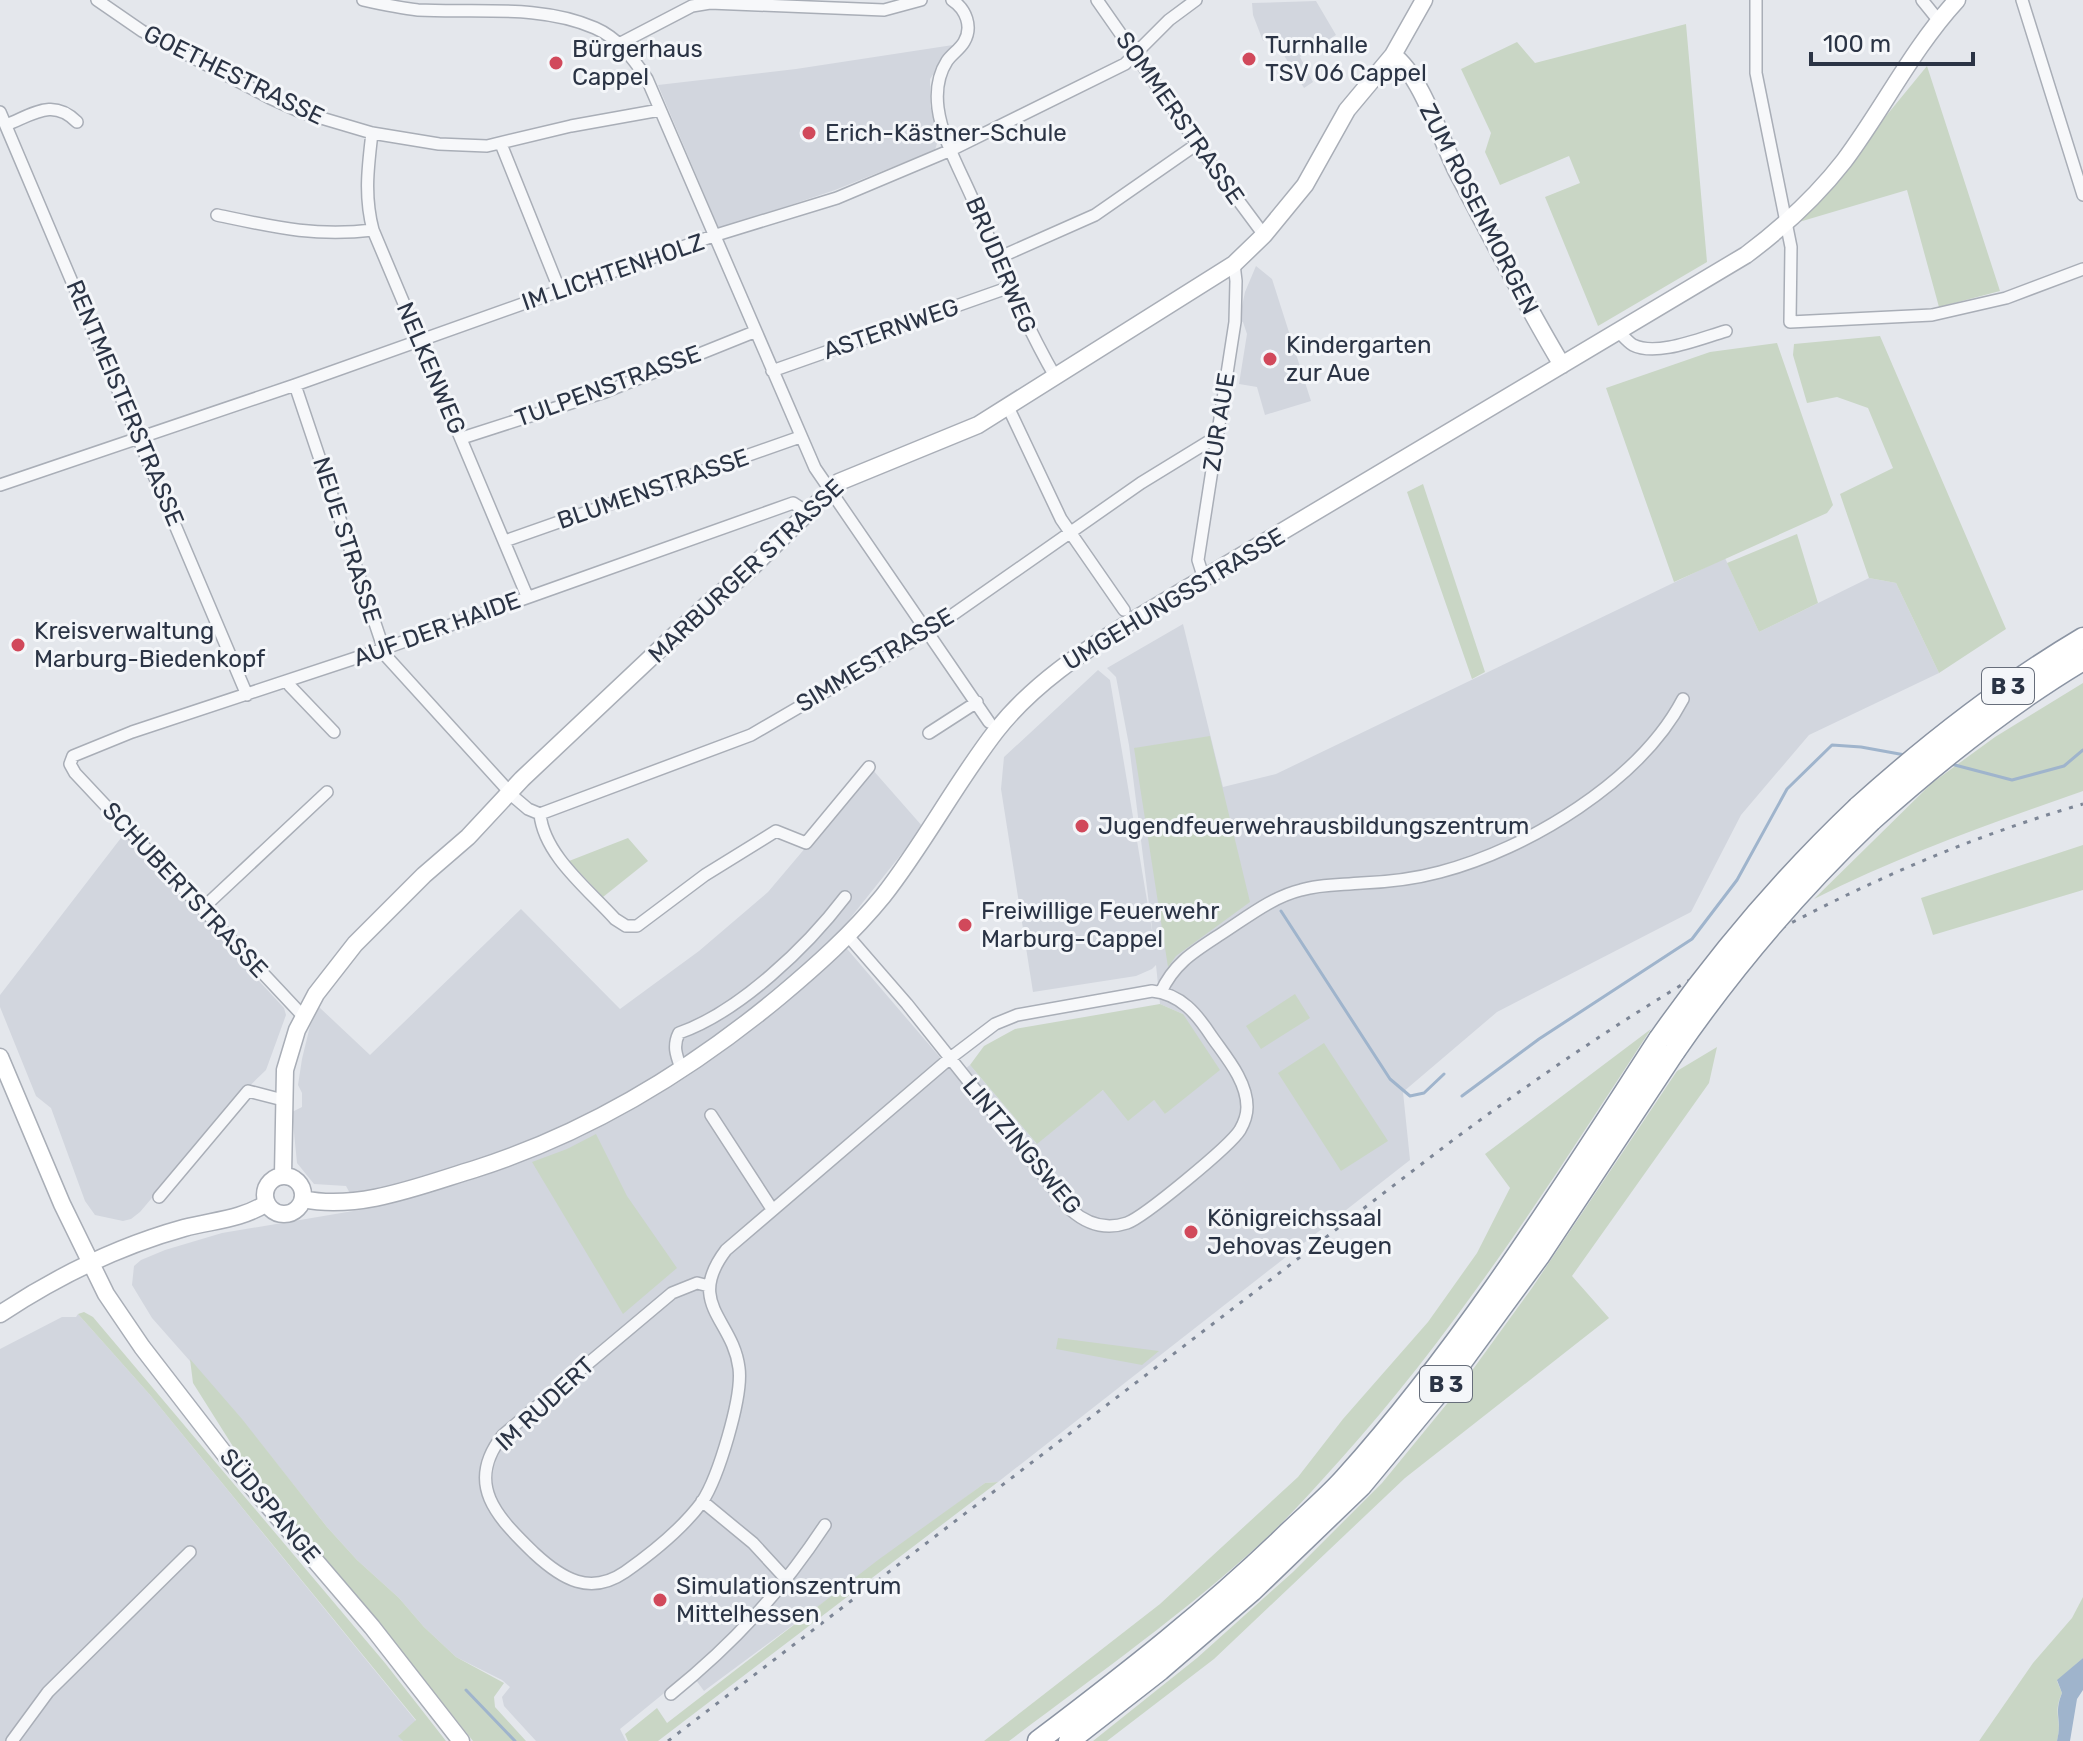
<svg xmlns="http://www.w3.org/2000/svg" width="2083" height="1741" font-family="Rubik,sans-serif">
<rect width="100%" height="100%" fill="#e4e7ec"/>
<path fill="#d2d6de" d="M1316 1 1336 35 1300 57 1313 82 1304 88 1285 57 1277 36 1263 41 1253 15 1252 3Z
M953 45 930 79V105L939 137 935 150 835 190 719 229 658 85 796 69Z
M1256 266 1272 279 1311 401 1265 415 1257 387 1239 384 1247 334 1243 322 1239 321 1245 292Z
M1725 558 1759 632 1869 578 1896 583 1939 673 1809 735 1741 815 1691 912 1497 1012 1403 1092 1410 1160 998 1482 985 1483 704 1691 690 1672 620 1729 626 1741H536L504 1706 502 1697 510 1687 502 1680 456 1657 424 1627 399 1598 357 1560 327 1527 242 1420 152 1318 132 1285 134 1266 141 1260 165 1250 222 1233 359 1210 346 1186 314 1184 297 1163 292 1112 302 1107V1093L298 1085 302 1059 310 1026 319 1007 370 1055 521 909 620 1009 699 951 768 892 872 769 923 827 836 936 956 1076 970 1065 1036 1143 1103 1090 1154 1100 1166 1114 1183 1014 1160 1004 1156 965 1152 969 1136 976 1033 992 1001 789 1004 757 1098 670 1110 680 1153 936 1129 745 1116 677 1107 668 1183 624 1223 787 1276 774Z
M124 834 284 1008 286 1015 266 1070 235 1100 140 1212 131 1219 123 1221 95 1215 85 1201 51 1108 36 1096 0 1007V995Z
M78 1314 151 1396 416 1721 399 1735 403 1741H0V1349L62 1317H76Z"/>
<path fill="#c9d6c5" d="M1686 24 1707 262 1598 326 1545 197 1580 183 1569 156 1500 185 1485 152 1491 133 1461 69 1517 42 1535 63Z
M1927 66 2000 291 1939 307 1907 190 1799 222Z
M1880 336 2006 629 1939 673 1896 583 1869 578 1840 494 1893 468 1868 408 1837 397 1807 403 1793 355 1794 344Z
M1777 343 1833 505 1827 513 1674 582 1606 388 1710 352Z
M1423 484 1485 672 1472 679 1407 492Z
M1797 534 1818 603 1759 632 1727 563Z
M2083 683V791C1992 823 1901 855 1814 899L1932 783 1995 737Z
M1210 736 1250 902 1176 956 1168 967 1134 748Z
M628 838 648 861 603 897 569 861Z
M2083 845V890L1933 935 1921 898Z
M1295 994 1310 1018 1261 1049 1246 1026Z
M1160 1004 1183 1014 1220 1070 1165 1114 1154 1100 1128 1121 1103 1090 1037 1144 970 1065 984 1046 1015 1029Z
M1651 1029C1554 1177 1459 1328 1340 1460 1315 1488 1289 1517 1261 1543 1182 1615 1094 1677 1009 1741H984L1160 1604 1298 1477 1343 1419 1428 1322 1477 1253 1510 1188 1485 1154Z
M1324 1043 1388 1141 1341 1171 1278 1073Z
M1717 1047 1709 1083 1572 1276 1609 1318 1405 1478 1214 1659 1107 1741H1093L1197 1658 1293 1572 1382 1483 1455 1394 1532 1288 1677 1071Z
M596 1134 627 1196 677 1268 623 1314 532 1162 567 1149Z
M84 1312 93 1317 385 1663 446 1741H403L398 1736 416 1720 151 1396 78 1314Z
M1058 1338 1159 1351 1142 1365 1056 1349Z
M190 1359 242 1419 327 1527 357 1560 399 1598 424 1627 456 1657 504 1683 494 1697 495 1707 526 1741H473L382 1627 251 1475 193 1383Z
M998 1482 658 1741H628L625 1734 657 1708 667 1723 878 1560 985 1483Z
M2083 1597V1658L2057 1681 2062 1693C2052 1715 2063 1719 2057 1741H1979L2033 1663 2072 1618Z"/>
<path fill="#9fb4cc" d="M2083 1658V1690L2077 1699 2070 1741H2057C2063 1719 2053 1715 2062 1693L2057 1680Z"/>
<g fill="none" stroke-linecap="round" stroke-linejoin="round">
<path stroke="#9fb4cc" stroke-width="3" d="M1951 764 2012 780 2064 766 2083 750
M1281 911 1390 1079 1410 1096 1424 1093 1444 1074
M1462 1096 1539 1039 1692 939 1737 880 1787 789 1832 745 1861 747 1905 755
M466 1690 515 1741"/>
<g stroke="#a9aeb7" stroke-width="14">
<path id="street" d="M97 0 142 31 270 98 301 112 372 133 439 144 487 146 571 126 660 110
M363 0C381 4 399 8 418 10 475 13 541 4 595 28 618 38 633 58 647 79L815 468 989 722
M952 0C966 9 973 27 964 42 960 49 952 54 947 61 938 75 936 92 938 108 942 139 961 172 973 200 999 261 1023 321 1056 378
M1097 0 1215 169 1264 235
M1756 0V73L1791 247 1790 322 1932 315 2006 298 2083 269
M1922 0 1939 21
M2022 0 2083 195
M619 44 692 6 710 3 884 10 921 0
M0 112 247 695
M6 125C34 114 53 98 77 122
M372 133C368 167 364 196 373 230L527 596
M501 144 560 291
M217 215C274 227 315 237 373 230
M998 258 1095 215 1197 144
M1619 332C1623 336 1628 342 1633 345 1657 357 1701 338 1726 331
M772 371 1010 287
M295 385 386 656 515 798 528 809 540 814 751 735 928 632 1141 483 1216 437
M1008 407 1061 519 1124 610
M462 438 605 392 754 332
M0 485 295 385 713 236 837 198 951 150 1125 64 1169 20 1196 0
M505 541 800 437
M1204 579 1198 560 1235 322 1236 281 1234 264
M288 681 290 686 334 732
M929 733 977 702
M540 814C544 855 588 889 615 919L626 926H637L705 875 776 831 806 843 869 767
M203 908 327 792
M1161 992C1174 963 1195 951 1221 934 1246 918 1272 897 1301 890 1321 884 1341 885 1362 883 1388 882 1414 879 1440 872 1528 849 1640 781 1683 699
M303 1016 75 773 70 764 73 756 132 732 383 649 793 503 807 512
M682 1071C677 1057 672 1047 679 1033 739 1012 807 947 845 897
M711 1115 772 1209
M159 1197 248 1091 283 1100
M709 1286 697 1283 672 1293 503 1435C464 1484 497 1517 534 1553 562 1579 590 1596 625 1572 652 1553 682 1529 702 1502 718 1478 743 1397 739 1368 733 1319 685 1304 726 1250L949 1059 995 1024 1017 1015 1152 991C1181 994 1197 1014 1212 1037 1226 1057 1247 1081 1247 1107 1247 1115 1244 1123 1240 1130 1230 1146 1144 1217 1127 1223 1106 1230 1087 1224 1071 1210L907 1004 848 936
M702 1501 753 1543 787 1580
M671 1694C734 1643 780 1593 825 1525
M12 1741 48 1692 190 1552"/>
</g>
<g stroke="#a9aeb7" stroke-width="19">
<path id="secondary" d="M1393 55C1421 75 1441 140 1457 172 1491 237 1524 302 1562 365
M0 1057 62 1204 106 1294 142 1347 230 1461 372 1627 461 1741
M283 1175 285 1070 297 1030 316 994 355 944 424 875 468 837 522 779 713 599 744 575 839 482 978 425 1234 264 1264 235 1305 185 1347 110 1393 55 1424 0
M265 1195a19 19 0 1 1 38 0a19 19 0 1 1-38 0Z
M303 1199C359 1211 422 1185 475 1169 588 1133 687 1073 779 997 816 966 852 934 883 896 924 844 955 784 996 731 1033 684 1082 652 1132 621L1746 255C1782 228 1816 197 1844 161 1883 109 1912 49 1957 0
M0 1314C56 1277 119 1246 184 1228 214 1220 240 1220 267 1203"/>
</g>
<g stroke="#8b94a3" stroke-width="23">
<path id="highway" d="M1858 807C1928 744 2002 686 2083 638
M1871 821C1937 762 2007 705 2083 660
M1038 1741C1125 1675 1210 1609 1289 1532 1308 1514 1328 1497 1345 1478 1466 1343 1561 1190 1659 1039
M1069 1741 1160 1670 1252 1591 1361 1486 1444 1386 1540 1255 1675 1051"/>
</g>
<use href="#street" stroke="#f7f8fa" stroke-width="11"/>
<use href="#secondary" stroke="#fff" stroke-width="16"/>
<use href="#highway" stroke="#fff" stroke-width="20"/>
<path stroke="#7d8696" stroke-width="3" stroke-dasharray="4 8" stroke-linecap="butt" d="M668 1741 1453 1140C1647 996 1849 872 2083 804"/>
<g stroke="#8b94a3" stroke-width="23" stroke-linecap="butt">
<path id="highway-bridge" d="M1659 1039C1718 955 1783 878 1858 807
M1675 1051C1733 967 1798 891 1871 821"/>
</g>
<use href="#highway-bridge" stroke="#fff" stroke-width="20"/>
</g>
<g fill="#d1495b" stroke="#f4f6f9" stroke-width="3">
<circle cx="1249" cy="59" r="8"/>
<circle cx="556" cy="63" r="8"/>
<circle cx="809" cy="133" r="8"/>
<circle cx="1270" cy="359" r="8"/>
<circle cx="18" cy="645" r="8"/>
<circle cx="1082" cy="826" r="8"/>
<circle cx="965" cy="925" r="8"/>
<circle cx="1191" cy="1232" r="8"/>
<circle cx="660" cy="1600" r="8"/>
</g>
<g text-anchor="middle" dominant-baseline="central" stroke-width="6" stroke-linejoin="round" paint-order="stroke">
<g fill="#f4f6f9" stroke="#676e7b" stroke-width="2">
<rect x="1982" y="668" width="52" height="36" rx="6"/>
<rect x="1420" y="1366" width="52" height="36" rx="6"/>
</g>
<g font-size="22" font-weight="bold" fill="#2b3445">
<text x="2008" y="686">B 3</text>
<text x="1446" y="1384">B 3</text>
</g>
<g font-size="24" fill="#2b3445" stroke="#f4f6f9" text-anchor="start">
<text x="1265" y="45">Turnhalle<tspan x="1265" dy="28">TSV 06 Cappel</tspan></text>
<text x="572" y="49">Bürgerhaus<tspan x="572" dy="28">Cappel</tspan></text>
<text x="825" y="133">Erich-Kästner-Schule</text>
<text x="1286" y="345">Kindergarten<tspan x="1286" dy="28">zur Aue</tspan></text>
<text x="34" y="631">Kreisverwaltung<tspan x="34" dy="28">Marburg-Biedenkopf</tspan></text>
<text x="1098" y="826">Jugendfeuerwehrausbildungszentrum</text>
<text x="981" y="911">Freiwillige Feuerwehr<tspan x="981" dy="28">Marburg-Cappel</tspan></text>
<text x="1207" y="1218">Königreichssaal<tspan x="1207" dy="28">Jehovas Zeugen</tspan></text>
<text x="676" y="1586">Simulationszentrum<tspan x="676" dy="28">Mittelhessen</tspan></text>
</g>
<g font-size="24" fill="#2b3445" stroke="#f4f6f9">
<text transform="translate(234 75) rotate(26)">GOETHESTRASSE</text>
<text transform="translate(1180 118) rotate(55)">SOMMERSTRASSE</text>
<text transform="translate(1479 209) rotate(63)">ZUM ROSENMORGEN</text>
<text transform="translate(1001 265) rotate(67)">BRUDERWEG</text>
<text transform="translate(613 272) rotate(-19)">IM LICHTENHOLZ</text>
<text transform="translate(891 329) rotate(-19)">ASTERNWEG</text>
<text transform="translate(431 368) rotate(67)">NELKENWEG</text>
<text transform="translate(608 386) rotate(-20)">TULPENSTRASSE</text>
<text transform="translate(125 403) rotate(67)">RENTMEISTERSTRASSE</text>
<text transform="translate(1219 422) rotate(-81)">ZUR AUE</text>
<text transform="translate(653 489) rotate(-19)">BLUMENSTRASSE</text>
<text transform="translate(347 540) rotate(72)">NEUE STRASSE</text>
<text transform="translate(746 571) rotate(-43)">MARBURGER STRASSE</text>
<text transform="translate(1174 599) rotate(-31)">UMGEHUNGSSTRASSE</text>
<text transform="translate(437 629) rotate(-20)">AUF DER HAIDE</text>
<text transform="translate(875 660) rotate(-31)">SIMMESTRASSE</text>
<text transform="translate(185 890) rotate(47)">SCHUBERTSTRASSE</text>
<text transform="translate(1022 1146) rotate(50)">LINTZINGSWEG</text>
<text transform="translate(545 1404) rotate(-43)">IM RUDERT</text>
<text transform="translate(270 1506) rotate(50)">SÜDSPANGE</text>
</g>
</g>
<path d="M1811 52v12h162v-12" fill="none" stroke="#2b3445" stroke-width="4"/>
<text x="1823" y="52" font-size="24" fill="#2b3445" stroke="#f4f6f9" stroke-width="6" paint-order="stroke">100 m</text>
</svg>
